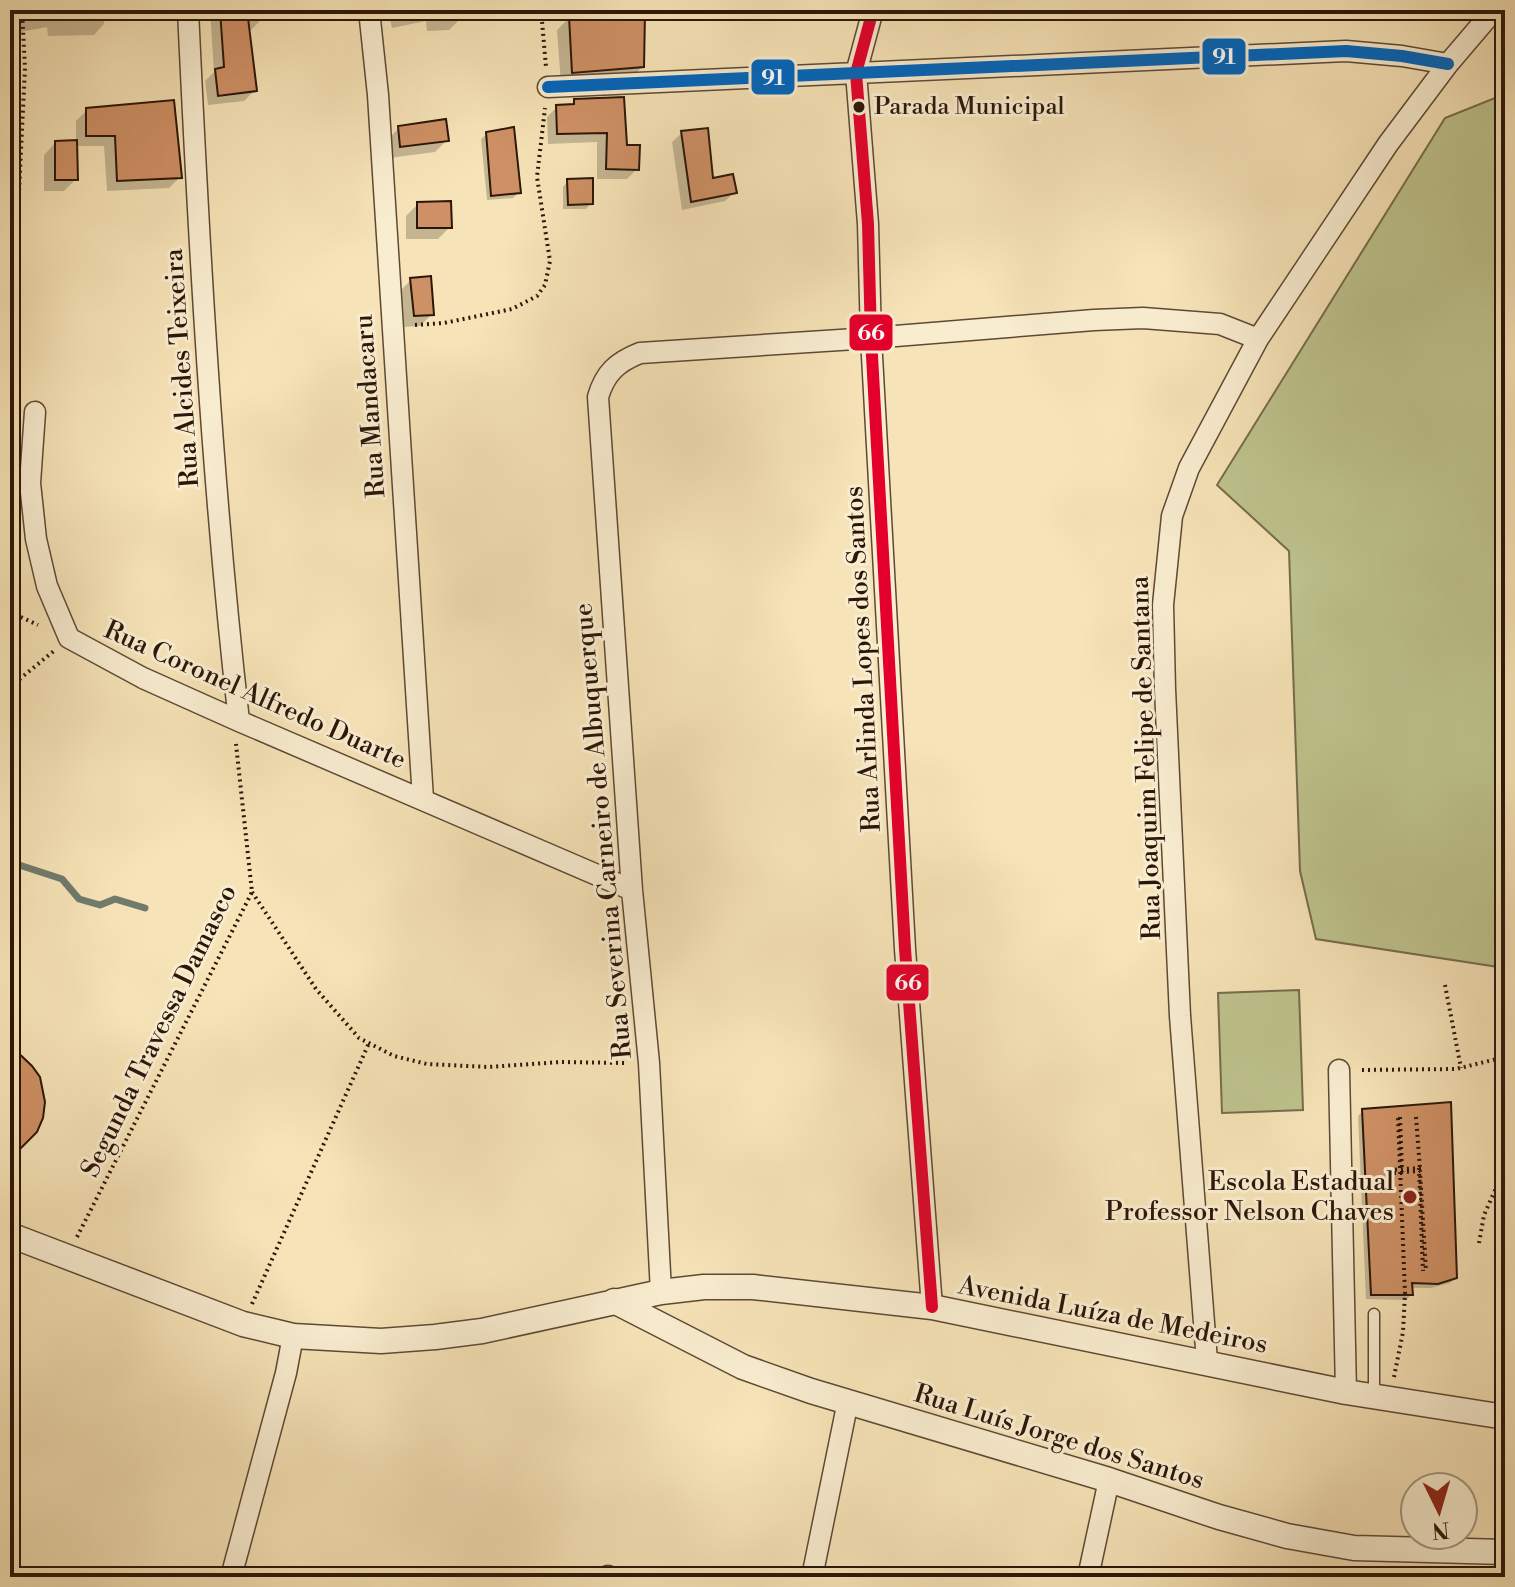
<svg xmlns="http://www.w3.org/2000/svg" width="1515" height="1587" font-family="'Libre Bodoni',serif">
<rect width="100%" height="100%" fill="#f6e3b7"/>
<filter id="stains"><feTurbulence type="fractalNoise" baseFrequency=".0025" numOctaves="4"/><feColorMatrix values="0 0 0 0 .2 0 0 0 0 .09 0 0 0 0 .02 0 0 0 .5 -.17"/></filter>
<radialGradient id="worn" r=".72"><stop offset=".6" stop-color="#630" stop-opacity="0"/><stop offset="1" stop-color="#630" stop-opacity=".3"/></radialGradient>
<path fill="#bec38d" stroke="#756c4b" stroke-width="2" d="M1505 94V968L1316 939 1300 871 1289 551 1217 485 1445 118Z
M1299 990 1303 1110 1222 1113 1218 993Z"/>
<path fill="#0003" d="M16 10H104V24L94 35 48 36 47 27 20 32Z
M210 10H258L259 22 247 34 255 90 244 101 208 105 205 81 214 72Z
M388 10H458L459 20 449 30 427 31 426 21 392 28Z
M569 18 642 67 630 79 561 84 557 30Z
M575 101 625 147 637 169 627 179H597V142L548 144 547 117 557 107 569 106Z
M87 110 180 177 169 188 107 191 104 146H75L76 179 64 191H44V155L55 143 76 142V121Z
M399 128 447 140 435 152 389 158 387 140Z
M682 133 712 181 735 192 725 201 682 210 672 142Z
M487 134 519 192 513 198 487 200 481 139Z
M568 181 591 203 586 209H563V187Z
M418 204 450 227 438 239H406V216Z
M411 280 432 314 420 326 402 327 399 292Z
M1363 1111 1455 1278 1450 1283 1431 1288H1410L1411 1295 1406 1300 1366 1299 1358 1116Z"/>
<g fill="none" stroke-linecap="round" stroke-linejoin="round">
<path stroke="#707b6e" stroke-width="7" d="M10 862 62 879 79 899 100 905 115 899 145 908"/>
</g>
<path fill="#ce9065" stroke="#2c1609" stroke-width="2" d="M220 10H247L257 91 218 96 215 69 224 67Z
M645 12 644 67 572 73 569 16Z
M624 97 627 145H640L639 170 606 169 607 133 557 134 556 105 574 104V99Z
M174 100 182 178 117 181 115 136H86V108Z
M446 119 449 141 400 147 398 126Z
M514 127 521 193 491 196 486 132Z
M708 128 713 178 733 174 737 193 691 202 681 131Z
M77 140 78 180H55V141Z
M593 178V204L568 205 567 179Z
M451 201 452 228H417V202Z
M431 276 434 315 414 316 410 278Z
M10 1045 32 1066 40 1077 45 1102 43 1118 37 1132 10 1159Z
M1451 1102 1457 1278 1438 1284 1412 1283 1413 1295H1371L1362 1109Z"/>
<g fill="none" stroke-linecap="round" stroke-linejoin="round">
<g stroke="#5e4934" stroke-width="13">
<path id="service" d="M1374 1314V1395"/>
</g>
<g stroke="#5e4934" stroke-width="23">
<path id="minor" d="M188 10C199 247 212 485 239 721
M369 10 378 95 423 799
M873 10 856 73 868 224 871 338 905 949 932 1307
M548 87 1346 51 1402 56 1448 64
M35 412 30 483 36 539 47 586 69 638 143 678 239 721 632 890
M1339 1070 1346 1392
M661 1292 649 1063 632 890 598 397C605 373 617 362 640 353L871 338 1094 320 1143 318 1220 324 1258 339
M1207 1361 1180 1016 1165 689 1163 605 1172 516 1189 468 1258 339 1388 144 1448 64 1494 10
M608 1576 609 1577
M231 1577 286 1373 293 1336
M812 1577 848 1401
M1088 1577 1109 1480"/>
</g>
<g stroke="#5e4934" stroke-width="27">
<path id="tertiary" d="M10 1235 243 1324 293 1336 381 1341 435 1337 482 1331 661 1292 704 1287H753L932 1307 1346 1392 1505 1417
M614 1301 743 1367 811 1391 1109 1480 1219 1517 1287 1536 1354 1548 1505 1552"/>
</g>
<path stroke="#2c1609" stroke-width="4" stroke-dasharray="2 4" stroke-linecap="butt" d="M541 10 546 67
M10 262 19 192 25 68 22 10
M415 325 444 323 512 309 537 296 545 285 550 261 537 177 545 108
M10 612 38 625
M10 687 55 650
M252 892 316 989 359 1038 394 1056 427 1064 488 1067 561 1062 626 1063
M1445 985 1461 1068
M1362 1070 1456 1069 1505 1057
M1416 1117 1420 1169
M1402 1173H1391V1170L1419 1168 1423 1271
M77 1237 252 892 236 744
M1479 1243 1484 1215 1505 1168
M252 1304 369 1043
M1394 1377 1403 1332 1405 1293 1398 1118"/>
<use href="#service" stroke="#f9edd0" stroke-width="10"/>
<use href="#minor" stroke="#f9edd0" stroke-width="20"/>
<use href="#tertiary" stroke="#f9edd0" stroke-width="24"/>
<path stroke="#2c1609" stroke-width="4" stroke-dasharray="2 4" stroke-linecap="butt" d="M1400 1117 1402 1172 1420 1171 1426 1271"/>
<g stroke="#f9edd0" stroke-width="18">
<path id="bus-1" d="M873 10 856 73 868 224 871 338 905 949 932 1307"/>
</g>
<g stroke="#f9edd0" stroke-width="18">
<path id="bus-2" d="M548 87 1346 51 1402 56 1448 64"/>
</g>
<use href="#bus-1" stroke="#e4002b" stroke-width="12"/>
<use href="#bus-2" stroke="#0065bd" stroke-width="12"/>
</g>
<circle fill="#2c1609" stroke="#f9edd0" stroke-width="3" cx="859" cy="107" r="7"/>
<circle fill="#8f2418" stroke="#f9edd0" stroke-width="3" cx="1410" cy="1197" r="8"/>
<g text-anchor="middle" dominant-baseline="central" stroke-width="6" stroke-linejoin="round" paint-order="stroke">
<g font-size="24" fill="#2c1609" stroke="#f9edd0" text-anchor="start">
<text x="874" y="107">Parada Municipal</text>
</g>
<g font-size="26" fill="#2c1609" stroke="#f9edd0">
<text transform="translate(182 368) rotate(-94)">Rua Alcides Teixeira</text>
<text transform="translate(370 406) rotate(-94)">Rua Mandacaru</text>
<text transform="translate(863 659) rotate(-93)">Rua Arlinda Lopes dos Santos</text>
<text transform="translate(255 695) rotate(24)">Rua Coronel Alfredo Duarte</text>
<text transform="translate(1146 758) rotate(-92)">Rua Joaquim Felipe de Santana</text>
<text transform="translate(603 831) rotate(-95)">Rua Severina Carneiro de Albuquerque</text>
<text transform="translate(159 1031) rotate(-64)">Segunda Travessa Damasco</text>
<text transform="translate(1113 1315) rotate(11)">Avenida Luíza de Medeiros</text>
<text transform="translate(1059 1437) rotate(17)">Rua Luís Jorge dos Santos</text>
</g>
<g font-size="26" fill="#2c1609" stroke="#f9edd0" text-anchor="end">
<text x="1394" y="1182">Escola Estadual<tspan x="1394" dy="30">Professor Nelson Chaves</tspan></text>
</g>
</g>
<g stroke="#f9edd0" stroke-width="3">
<rect x="1201" y="37" width="46" height="39" rx="8" fill="#0065bd"/>
<rect x="750" y="58" width="46" height="38" rx="8" fill="#0065bd"/>
<rect x="848" y="313" width="46" height="39" rx="8" fill="#e4002b"/>
<rect x="885" y="963" width="45" height="39" rx="8" fill="#e4002b"/>
</g>
<g font-size="22" text-anchor="middle" font-weight="bold" fill="#fff">
<text x="1224" y="64">91</text>
<text x="773" y="85">91</text>
<text x="871" y="340">66</text>
<text x="908" y="990">66</text>
</g>
<rect width="1515" height="1587" fill="none" stroke="#f6e3b7" stroke-width="40"/>
<rect x="12" y="12" width="1491" height="1563" fill="none" stroke="#2c1609" stroke-width="4"/>
<rect x="20" y="20" width="1475" height="1547" fill="none" stroke="#2c1609" stroke-width="2"/>
<g transform="translate(1439 1511) rotate(175)"><circle r="38" fill="#f9edd0" stroke="#a79780" stroke-width="2"/>
<path d="M0-6L14 30L0 20L-14 30Z" fill="#8f2418"/>
<text y="-12" font-size="22" font-weight="bold" text-anchor="middle" fill="#2c1609">N</text>
</g>
<rect width="100%" height="100%" filter="url(#stains)"/>
<rect width="100%" height="100%" fill="url(#worn)"/>
</svg>
